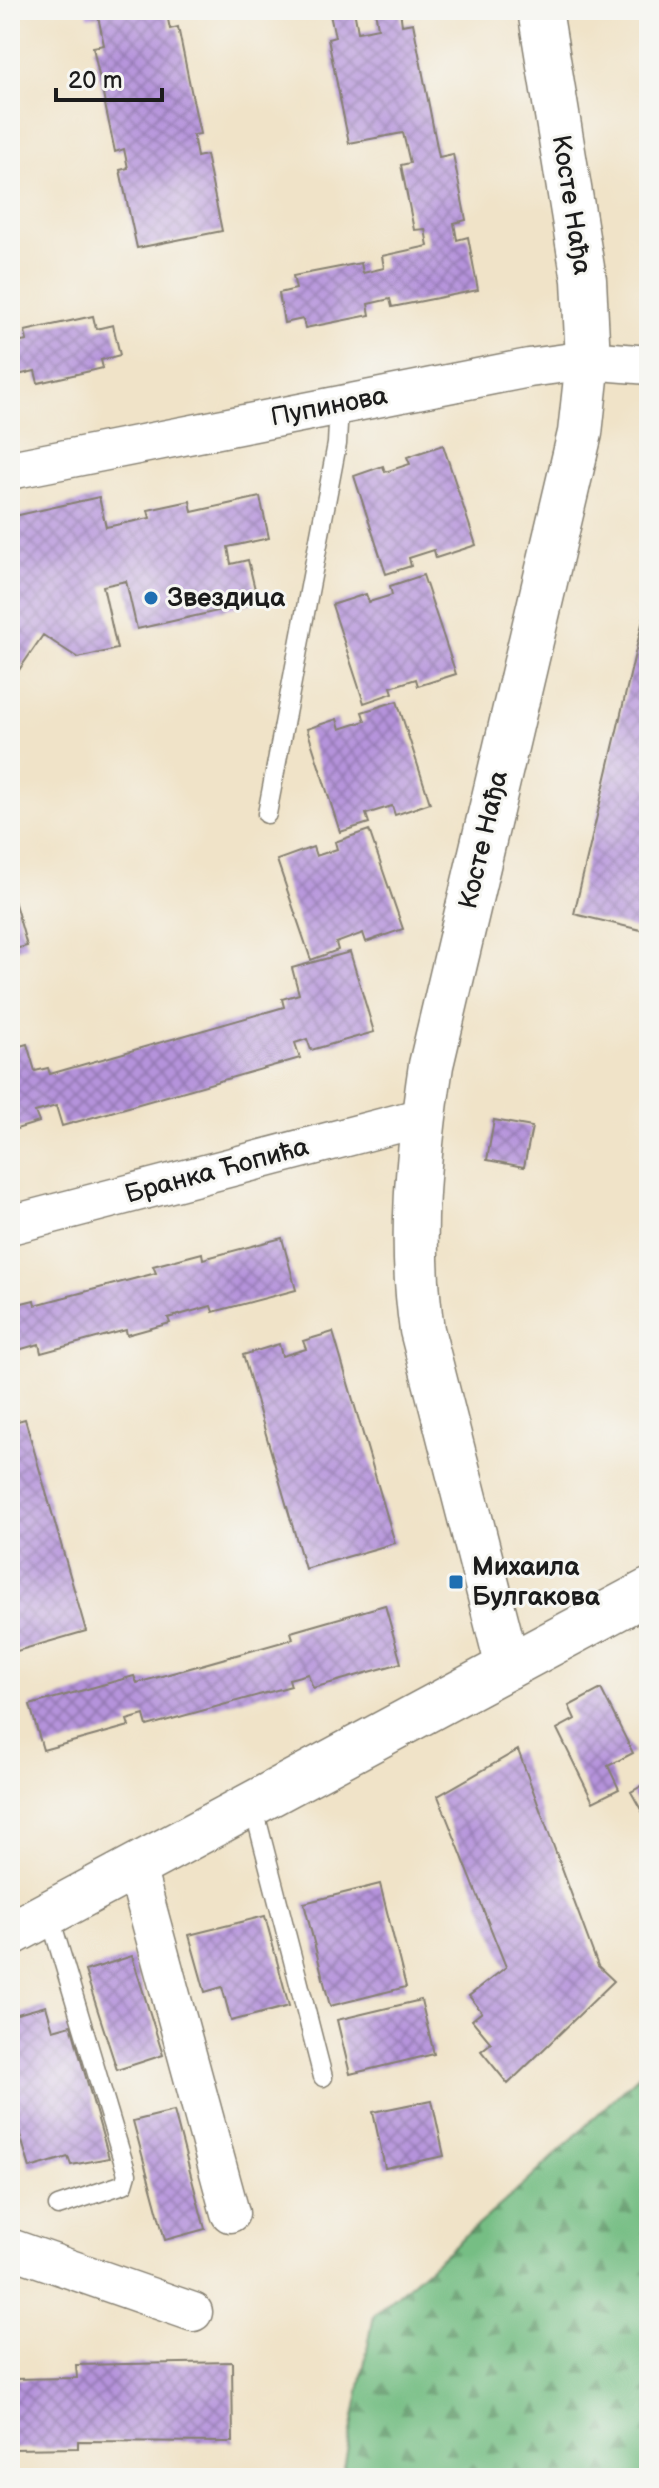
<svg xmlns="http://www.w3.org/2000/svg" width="659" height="2488" font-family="'Balsamiq Sans',sans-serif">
<defs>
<pattern id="forest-firs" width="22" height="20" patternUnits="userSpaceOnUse" patternTransform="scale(2)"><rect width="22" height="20" fill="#76be84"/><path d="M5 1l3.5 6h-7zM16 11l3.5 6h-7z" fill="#609a6b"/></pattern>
<pattern id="building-cross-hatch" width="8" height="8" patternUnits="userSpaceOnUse" patternTransform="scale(2)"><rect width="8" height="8" fill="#b593db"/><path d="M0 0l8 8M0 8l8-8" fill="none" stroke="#9277b1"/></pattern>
</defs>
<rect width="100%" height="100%" fill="#f6f6f2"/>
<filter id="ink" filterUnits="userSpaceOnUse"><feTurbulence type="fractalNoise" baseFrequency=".0125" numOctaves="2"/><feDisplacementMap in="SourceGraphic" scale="16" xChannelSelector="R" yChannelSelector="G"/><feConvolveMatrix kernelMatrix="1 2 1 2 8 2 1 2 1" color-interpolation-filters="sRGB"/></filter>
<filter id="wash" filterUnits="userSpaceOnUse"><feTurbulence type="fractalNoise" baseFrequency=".006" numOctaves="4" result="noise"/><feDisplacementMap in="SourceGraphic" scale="32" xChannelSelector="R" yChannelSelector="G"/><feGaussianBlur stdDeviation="1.8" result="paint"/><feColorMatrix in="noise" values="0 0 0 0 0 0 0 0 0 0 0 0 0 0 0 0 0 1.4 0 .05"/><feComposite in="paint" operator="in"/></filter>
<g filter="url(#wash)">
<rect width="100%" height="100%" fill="#f0e3c8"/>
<path fill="url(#forest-firs)" stroke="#496d50" stroke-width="2" d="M649 2065V2478H342L374 2315 527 2182Z"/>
<g id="blocks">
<path fill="url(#building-cross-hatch)" d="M87 10H166L170 29 178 27 200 134 193 135 197 157 206 155 222 231 137 248 120 170 128 168 124 149 115 152 93 47 104 45 98 16 88 17Z
M329 10H354L358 32 378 28 375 10H400L402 25 413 23 439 157 453 154 466 220 454 223 457 240 468 237 478 290 392 307 390 299 368 304 370 315 305 328 303 319 284 323 279 293 296 289 293 276 361 263 363 273 384 268 382 256 428 246 425 229 414 230 401 165 410 163 403 133 349 143 328 39 335 37Z
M93 316 96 329 113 325 120 355 101 360 103 368 38 383 35 371 13 376 15 384 10 385V344L27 341 25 331Z
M443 445 476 545 436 558 434 550 409 558 411 566 386 574 354 476 383 466 385 472 410 464 407 457Z
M99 497 106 527 150 518 148 510 190 501 192 512 260 497 269 538 228 547 231 564 248 560 258 602 137 629 126 581 103 586 117 649 78 658 43 635 10 683V517Z
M423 575 456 674 418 686 416 679 391 687 393 693 364 703 332 605 366 594 369 602 392 595 390 586Z
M648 598H649V932L574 914Z
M397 701 430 803 395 815 392 806 366 814 369 823 340 832 307 729 337 719 340 729 365 721 362 712Z
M369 830 403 929 366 942 363 933 336 943 338 950 311 960 277 860 313 847 316 856 337 849 335 842Z
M10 886 27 946 10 950Z
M350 952 374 1032 311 1050 307 1039 295 1043 300 1058 62 1126 56 1106 35 1112 39 1122 10 1131V1030L16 1047 27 1044 35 1071 48 1068 50 1074 284 1007 282 999 299 994 292 968Z
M494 1120 532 1127 524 1167 487 1160Z
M282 1238 296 1290 213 1312 211 1306 168 1318 170 1323 127 1335 126 1330 41 1353 39 1344 18 1350 19 1354 10 1356V1306L34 1300 35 1305 156 1273 153 1266 202 1253 203 1259Z
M333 1332 395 1543 305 1569 243 1355 279 1344 282 1356 306 1349 303 1341Z
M25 1419 86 1631 10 1653V1423Z
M385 1605 401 1663 313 1688 308 1674 289 1679 291 1686 266 1693 147 1726 144 1715 127 1720 129 1726 43 1750 30 1705 134 1676 137 1683 293 1639 291 1632Z
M601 1689 633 1753 608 1766 619 1789 593 1802 557 1729 575 1719 569 1706Z
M518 1750 598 1966 614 1981 508 2084 481 2051 491 2043 472 2020 482 2012 469 1996 506 1967 438 1796Z
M649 1782V1824L631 1792Z
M380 1884 406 1987 330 2006 304 1903Z
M265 1916 289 2006 231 2021 222 1987 205 1992 189 1935Z
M132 1956 163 2055 117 2070 85 1971Z
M421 2000 434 2054 350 2074 337 2020Z
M46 2006 53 2030 71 2025 109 2158 71 2165 68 2157 30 2168 18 2128 10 2131V2016Z
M432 2100 444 2156 385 2168 373 2112Z
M174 2111 205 2229 165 2240 133 2121Z
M232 2362 233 2442 78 2441V2448L12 2449 11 2379 77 2378 76 2365Z"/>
</g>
</g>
<g filter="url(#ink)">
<use href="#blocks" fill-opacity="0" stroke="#868072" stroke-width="2"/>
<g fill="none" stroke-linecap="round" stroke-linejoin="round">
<g stroke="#868072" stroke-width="21">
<path id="service" d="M267 814 337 444 339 404
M253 1805 323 2077
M49 1914 127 2174 124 2184 58 2206"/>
</g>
<g stroke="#868072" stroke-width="41">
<path id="minor" d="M10 470 529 368 588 360 649 365
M10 1225 423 1117
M136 1867 230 2213
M10 2248 193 2312"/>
</g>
<g stroke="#868072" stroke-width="47">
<path id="tertiary" d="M508 1667 422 1330C409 1241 418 1153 431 1065L580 433 588 360 584 280 540 10
M10 1934 649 1591"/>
</g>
<use href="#service" stroke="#fff" stroke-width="18"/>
<use href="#minor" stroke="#fff" stroke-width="38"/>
<use href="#tertiary" stroke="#fff" stroke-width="44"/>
</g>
</g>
<g fill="#1f6fb2" stroke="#f6f6f2" stroke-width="3">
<circle cx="151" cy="598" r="8"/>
<rect x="448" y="1574" width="16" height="16" rx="4"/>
</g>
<g text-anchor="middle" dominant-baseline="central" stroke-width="6" stroke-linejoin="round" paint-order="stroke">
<g font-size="26" fill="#1c1c1c" stroke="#f6f6f2">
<text transform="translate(571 205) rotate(81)">Косте Нађа</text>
<text transform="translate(329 407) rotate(-11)">Пупинова</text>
<text transform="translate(484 840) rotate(-77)">Косте Нађа</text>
<text transform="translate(217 1171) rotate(-15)">Бранка Ћопића</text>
</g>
<g font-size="26" font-weight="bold" fill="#1c1c1c" stroke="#f6f6f2" text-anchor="start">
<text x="167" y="598">Звездица</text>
<text x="472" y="1567">Михаила<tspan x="472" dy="30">Булгакова</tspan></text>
</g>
</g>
<rect width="659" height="2488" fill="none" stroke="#f6f6f2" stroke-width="40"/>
<path d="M56 88v12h106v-12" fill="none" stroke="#1c1c1c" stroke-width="4"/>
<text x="68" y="88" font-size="24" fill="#1c1c1c" stroke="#f6f6f2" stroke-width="6" paint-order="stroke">20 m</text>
</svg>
